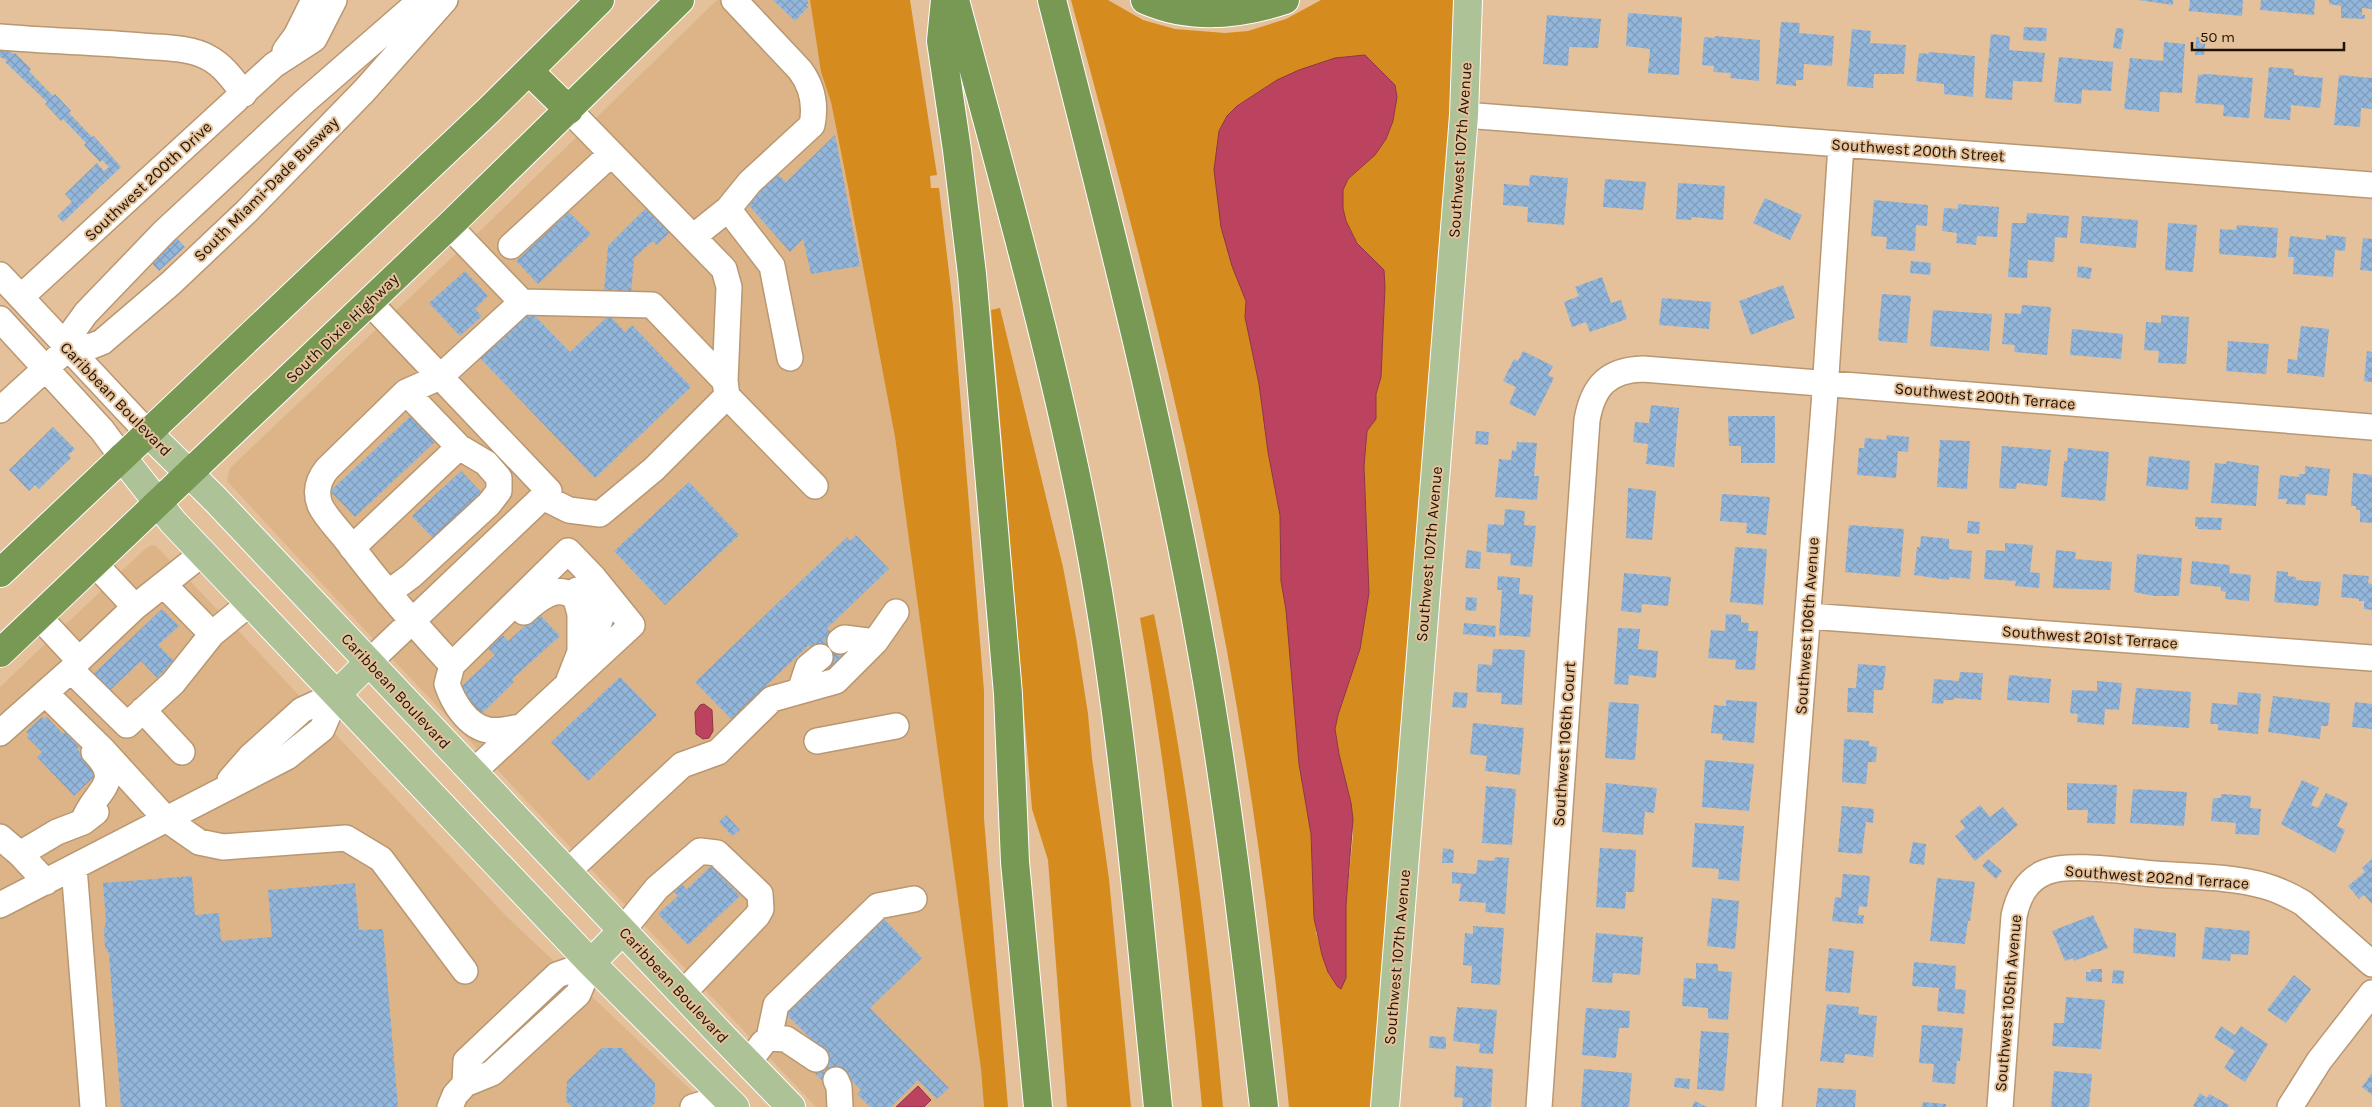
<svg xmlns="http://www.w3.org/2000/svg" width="2372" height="1107" font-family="Karla,sans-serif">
<defs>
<pattern id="building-cross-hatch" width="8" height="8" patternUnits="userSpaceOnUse" patternTransform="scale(1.25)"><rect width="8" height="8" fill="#93b6db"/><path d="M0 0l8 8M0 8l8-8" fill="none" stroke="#7e9cba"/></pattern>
</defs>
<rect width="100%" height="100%" fill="#e4c19a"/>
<path fill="#dcb487" d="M717 0H810L821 72 831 102 848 187 895 437 981 1069 984 1107H816L366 631 227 481 230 468 480 231Z
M152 545 156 546 248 641 506 916 709 1107H0V687L146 548Z"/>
<path fill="#d58b1e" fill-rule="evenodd" d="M810 0H910L937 175 930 176 931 188H939L953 306 984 691V819L1008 1107H984L981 1069 895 437 848 187 831 102 821 72Z
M1071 0H1108L1143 20 1175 29 1225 33 1248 31 1286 19 1321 0H1459L1374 1107H1289C1270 917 1245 727 1205 540 1168 358 1120 179 1071 0ZM1365 55 1395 85 1397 97 1393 121 1386 139 1375 155 1348 179 1343 190V208L1346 221 1357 242 1384 270 1385 287 1381 377 1376 394V419L1367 431 1364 466 1369 593 1360 649 1338 715 1335 729 1339 754 1351 803 1353 836 1346 905V978L1337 986 1328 972 1316 933 1311 834 1299 764 1286 610 1281 581 1280 515 1268 452 1259 384 1245 317 1246 301 1221 227 1217 146 1219 131 1227 116 1237 106 1277 80 1335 58Z
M1000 308 1063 567 1076 637 1088 714 1092 758 1109 879 1131 1107H1067L1048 860 1032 809 991 310Z
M1154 614C1187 776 1208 942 1223 1107H1202C1187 943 1168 781 1140 618Z"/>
<path fill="#bc435f" stroke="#8d3544" d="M1365 55 1395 85 1397 97 1393 121 1386 139 1375 155 1348 179 1343 190V208L1346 221 1357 243 1384 270 1385 287 1381 377 1376 394V419L1367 431 1364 466 1369 593 1360 649 1338 715 1335 729 1339 754 1351 803 1353 819 1346 905V978L1341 989 1337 986 1328 972 1322 955 1314 918 1311 834 1299 764 1286 610 1281 581 1280 515 1268 452 1259 384 1245 317 1246 301 1232 266 1221 227 1214 170 1219 131 1227 116 1237 106 1277 80 1299 70 1335 58Z
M704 704 712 710 713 731 709 738 703 739 696 734 695 712 700 705Z
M918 1086 931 1100 924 1107H896Z"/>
<path fill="url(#building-cross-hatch)" d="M773 0H808V3L806 5 808 7 795 21Z
M2138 0H2173V5Z
M2190 0H2243L2242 16 2189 11Z
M2261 0H2315L2314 15 2260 10Z
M2329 0H2372V9L2362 8V15H2365V19L2341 18V6L2329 4Z
M1628 13 1682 17 1679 75 1648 73 1650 49 1626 46Z
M1547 15 1601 19 1598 48 1569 47 1568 66 1543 64Z
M1781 22 1800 23 1799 33 1834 36 1832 66 1804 64 1803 80H1796V86L1776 84Z
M2024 27 2047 28 2046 41 2023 40Z
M2116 28 2124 29 2121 49 2113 48Z
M1852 29 1871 31 1870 43 1906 45 1904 74H1874L1873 88 1847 86Z
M1991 34 2010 36 2009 50 2045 53 2042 82 2013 81 2012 100 1985 98Z
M1715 36 1760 40 1759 81 1730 78 1731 73 1713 72 1714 66 1702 65 1704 37 1714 38Z
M2196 37 2206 38 2204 55H2195Z
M2164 42 2185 44 2182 93 2160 92 2159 112 2124 109 2130 58 2163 61Z
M0 49 9 50 13 54 15 53 31 69 29 71 53 96 55 94 71 111 69 113 92 137 94 136 121 167 63 222 57 216 72 202 65 194 97 163 104 171 109 167 102 160 100 162 84 145 86 143 63 119 61 121 45 104 47 102 5 62 7 60 0 57Z
M1929 52 1975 56 1973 97 1944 94V84L1916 81 1919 53 1928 54Z
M2059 57 2113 62 2111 91 2082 90 2081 104 2054 102Z
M2269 67 2294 69V75L2323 78 2320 108 2291 105 2290 120 2264 118Z
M2208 74 2253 78 2249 118 2223 116 2224 105 2195 103 2198 75Z
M2339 75 2372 78V109L2361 108 2360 127 2334 125Z
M835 135 860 266 811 274 803 239 790 252 746 202 775 172 786 182Z
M1530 175 1568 178 1564 225 1527 222 1528 207 1503 205 1504 184 1529 186Z
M1605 179 1646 182 1643 210 1603 207Z
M1678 183 1725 186 1723 220 1692 217 1691 220 1676 219Z
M1765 198 1802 215 1790 240 1753 223Z
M1874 200 1928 205 1927 226 1916 225 1915 251 1886 249 1887 237 1871 236Z
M1958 204 1999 207 1997 237 1977 236 1976 245 1956 243 1957 233 1942 231 1944 208 1958 209Z
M649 205 673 230 656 245 653 241 634 258 631 294 604 291 608 246Z
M569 212 591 234 538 284 516 261Z
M2027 213 2069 216 2067 238 2055 237 2054 262 2028 260 2027 278 2008 277 2012 223H2026Z
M2082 216 2138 220 2136 248 2080 243Z
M2168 223 2197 225 2193 272 2165 270Z
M2237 225 2278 228 2276 258 2219 254 2220 229 2236 230Z
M2326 235 2346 237 2345 251 2335 250 2333 277 2293 274 2294 257H2288L2290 236 2326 240Z
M175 236 185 247 159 271 149 260Z
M2363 238 2372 239V271L2360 270Z
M1911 261 1931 263 1930 275 1910 273Z
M2078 266 2092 268 2090 279 2077 277Z
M465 271 488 296 475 309 482 316 460 336 429 303Z
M1602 277 1611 303 1621 300 1627 319 1590 332 1586 322 1572 327 1564 302 1579 296 1575 287Z
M1783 285 1795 318 1751 335 1739 301Z
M1882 294 1911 296 1907 343 1880 341 1878 338Z
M1662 298 1711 302 1709 329 1659 325Z
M2022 305 2051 307 2047 355 2014 352 2015 345 2002 344 2005 313 2021 314Z
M1933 310 1992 314 1989 351 1930 346Z
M530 311 570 352 609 315 625 332 632 325 691 387 595 478 480 358Z
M2161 315 2189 317 2186 364 2158 363 2159 351 2144 350 2146 322 2161 323Z
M2301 326 2329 329 2324 377 2287 373 2288 359 2297 360Z
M2072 329 2123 334 2121 359 2070 355Z
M2228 341 2269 344 2266 374 2226 371Z
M1523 351 1553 366 1548 375 1554 378 1535 416 1509 404 1516 387 1503 381 1514 359 1518 361Z
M2367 351 2372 352V382L2364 381Z
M1651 405 1679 408 1674 467 1646 464 1648 444 1633 442 1635 422 1649 423Z
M412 415 437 440 355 517 330 491Z
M1728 416H1775V463H1741V446H1729Z
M53 427 75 449 68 455 71 458 39 489 35 485 29 491 9 470Z
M1476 431 1489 432 1488 445 1475 444Z
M1887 435 1909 437 1908 452 1898 451 1896 478 1857 475 1859 448H1864L1865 438 1886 440Z
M1940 440 1970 441 1967 489 1937 487Z
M1517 442 1537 443 1534 476H1539L1537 500 1495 497 1499 459 1511 460 1512 450 1516 451Z
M2002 446 2051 450 2047 486 2017 483 2016 489 1999 488Z
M2068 448 2109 452 2105 501 2061 497 2064 461H2067Z
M2149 456 2190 461 2188 490 2146 486Z
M2227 461 2259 466 2256 506 2211 503 2215 463 2226 464Z
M2305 466 2330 469 2327 496 2306 494 2305 505 2286 504 2287 499H2278L2280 475 2299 477V474H2305Z
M461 471 485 496 446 552 412 516Z
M2353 473 2372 475V523L2360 522V510H2356V506H2351Z
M689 482 739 535 665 605 614 551Z
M1628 488 1656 491 1652 540 1626 538Z
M1722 494 1770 497 1766 535 1746 533 1747 523 1720 521Z
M1505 509 1525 511 1524 525 1536 526 1532 567 1510 565 1511 554 1486 552 1488 524 1504 525Z
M2195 517 2222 518 2221 530 2198 529V527L2195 526Z
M1968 521 1980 522 1979 534 1967 533Z
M1849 525 1904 529 1900 577 1845 572Z
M856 535 889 569 827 628 848 650 830 668 809 645 731 719 695 682 847 537 850 541Z
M1921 536 1949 539V549L1972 551 1970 579 1949 577V580L1914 575 1917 547H1920Z
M2005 543 2033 545 2030 572 2040 573 2039 588 2015 586 2016 581 1984 579 1986 550 2005 551Z
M1735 547 1767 549 1763 605 1730 602Z
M1467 550 1481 552 1480 569 1465 568Z
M2056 550 2076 552 2075 559 2112 562 2110 590 2053 588Z
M2137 554 2182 558 2179 596H2154L2134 592Z
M2192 561 2230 565 2229 573 2251 575 2249 601 2225 599 2226 592 2221 591V587L2190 584Z
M2277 571 2288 572V576L2296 577V580L2321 582 2318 606 2274 602Z
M1624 573 1671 577 1668 606 1642 604 1641 613 1621 611Z
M2343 574 2369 576 2368 583 2372 584V610L2364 609V601H2359V599L2341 597Z
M1498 576 1520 578 1519 594 1533 595 1530 637 1499 635 1502 590H1497Z
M1466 597 1477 598 1476 611 1465 610Z
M533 608 560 636 512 679 514 682 481 714 458 690 495 655 488 648 503 635 508 641 525 626 520 620Z
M162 609 179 626 158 645 174 661 157 678 141 661 105 695 89 678Z
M1726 614 1741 615V622L1749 623 1748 631H1758L1755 670 1735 669 1736 660 1708 658 1711 630 1725 631Z
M1464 623 1496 626 1495 637 1463 634Z
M1618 628 1640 629 1638 649 1658 651 1656 678 1629 675 1628 685 1614 684Z
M1493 649 1525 650 1522 705 1501 704 1502 693 1476 692 1478 664 1492 665Z
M1858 664 1886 666 1883 690H1874L1873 713 1847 712 1848 688H1856Z
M1960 672 1983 673 1981 700 1954 698V700H1944L1943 704 1932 703 1934 679 1959 681Z
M2009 675 2051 679 2049 703 2007 700Z
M620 677 657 715 588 781 551 742Z
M2097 681 2122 683 2119 710 2105 709 2104 725 2077 722 2078 714 2070 713 2072 690 2097 691Z
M2136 688 2191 692 2189 728 2132 724Z
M1454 692 1468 693 1466 708 1452 707Z
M2238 692 2261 694 2258 734 2218 730V724H2210L2212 703 2237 705Z
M2273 696 2330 703 2328 726H2321L2320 739 2268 732Z
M1726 700 1757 702 1754 743 1722 740 1723 734 1711 733 1714 705 1726 706Z
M1609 702 1639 704 1635 760 1605 758Z
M2355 702 2372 704V729L2352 727Z
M42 717 44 719 47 717 63 734 65 732 79 747 77 749 99 772 74 796 37 757 42 752 27 737 29 735 26 732Z
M1473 723 1524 728 1520 775 1485 771 1487 756 1470 754Z
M1844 739 1869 741V746L1877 747 1876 762H1868L1866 784 1842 782Z
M1705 760 1754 764 1749 811 1702 807Z
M2302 780 2319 788 2311 805 2318 808 2326 793 2348 803 2337 826 2345 830 2335 853 2281 824Z
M1606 783 1657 788 1654 813 1645 812 1643 835 1602 832Z
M2067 783 2117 785 2115 824 2087 823 2088 810H2067Z
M1486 786 1516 789 1512 845 1482 843Z
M2133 789 2187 792 2184 826 2130 823Z
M2221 794 2251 796 2250 808 2261 809 2259 835 2235 834 2236 823 2211 821 2213 798H2221Z
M1980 805 1990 817 2003 807 2018 825 1975 861 1955 836 1965 828 1960 821Z
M1842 806 1874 809 1873 823 1866 822 1862 854 1838 852Z
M726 815 740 830 732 836 719 822Z
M1695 823 1744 826 1739 881 1718 879 1719 869 1692 867Z
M1913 842 1926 844 1924 865 1909 863Z
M1443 848 1454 850 1453 863H1442Z
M1600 848 1636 850 1634 892H1626L1625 909 1596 907Z
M1495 857 1509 858 1505 914 1485 912 1486 903 1459 901 1461 884 1452 883V872L1476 874 1478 860 1494 861Z
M1988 859 2002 871 1996 879 1982 866Z
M2372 859V904L2364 895 2359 899 2348 886 2365 872 2362 868Z
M711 866 740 896 688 945 658 914 678 896 667 885 675 877 687 889Z
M1843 874 1870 876 1867 907 1859 906 1858 915H1864L1863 924 1832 921 1835 897 1841 898Z
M192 876 195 915 219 913 221 941 272 937 268 890 355 883 359 930 383 929 398 1107H121L109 954 105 947 104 929 106 922 103 883Z
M1937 878 1975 882 1970 921H1968L1965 944 1930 941Z
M1712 898 1739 901 1735 949 1707 946Z
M2093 915 2108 948 2074 961 2073 958 2065 961 2052 931Z
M882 917 922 958 870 1008 949 1088 937 1099 918 1080 891 1107H870L857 1094 861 1090 843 1072 829 1087 808 1067 823 1051 785 1013 856 947 853 944Z
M1473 926 1504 928 1500 985 1471 983 1472 966 1463 965 1465 933 1473 934Z
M2205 927 2250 931 2248 955 2231 954 2230 961 2202 959Z
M2134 928 2176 933 2175 957 2133 953Z
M1596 933 1643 937 1640 975 1613 973 1612 983 1592 982Z
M1829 948 1854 951 1850 993 1825 991Z
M1914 962 1956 966 1955 989 1966 990 1964 1014 1937 1011 1939 988 1912 986Z
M1696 963 1718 964V971L1732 972 1728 1020 1708 1018V1008L1682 1006 1684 978 1696 979Z
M2091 969H2102V982L2086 981V972H2091Z
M2113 970 2124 971 2123 984 2112 983Z
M2294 975 2311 989 2286 1023 2267 1010Z
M2066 997 2105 1000 2101 1049 2052 1046 2054 1023H2064Z
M1827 1004 1859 1007 1858 1014 1877 1016 1873 1057 1845 1054 1844 1063 1820 1061Z
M1457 1007 1497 1010 1493 1054 1479 1053 1480 1044 1453 1041Z
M1586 1008 1630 1011 1629 1028H1619L1616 1058 1582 1055Z
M1922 1025 1963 1028 1960 1061H1957L1955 1084 1932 1082 1934 1064 1919 1063Z
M2221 1026 2235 1035 2241 1026 2268 1044 2245 1082 2224 1068 2235 1051 2214 1038Z
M1701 1031 1729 1033 1724 1091 1697 1089Z
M1430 1036 1446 1037V1049L1429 1048Z
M602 1048H622L655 1083V1103L651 1107H572L566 1101 567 1081Z
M1456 1066 1493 1069 1491 1107H1462L1463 1098 1454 1097Z
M1584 1069 1632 1073 1629 1107H1581Z
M2054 1071 2092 1074 2089 1107H2051Z
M2372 1073V1095L2362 1087Z
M1675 1078 1690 1079 1689 1089 1674 1087Z
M1818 1088 1856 1090 1855 1107H1816Z
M2200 1093 2207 1098 2209 1094 2229 1105 2228 1107H2195L2193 1106Z
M1695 1101 1707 1107H1692Z
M1923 1102 1946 1104V1107H1922Z"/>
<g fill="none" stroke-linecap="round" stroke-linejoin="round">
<g stroke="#b99771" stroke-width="28">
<path id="minor" d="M0 37C47 41 94 42 142 46 163 48 190 47 209 58 224 66 234 81 244 94
M285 51 296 36 314 0
M1464 115 2372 185
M728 209 750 182 812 125C816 105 812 86 800 70L734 0
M449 226 522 302 440 377 406 392 327 469C318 480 315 492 320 505 326 518 339 530 348 542 380 585 415 625 452 665
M693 237 728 209 772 266 790 358
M511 246 611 154
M0 275 148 433
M21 297 274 65 314 39 334 0
M369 302 549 491 369 662
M522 302 652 305 725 381
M0 319 102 430 122 457
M67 349 92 346 102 342 171 283 246 212 364 91 445 0
M727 396 815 486
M0 410 67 349 73 331 86 313 164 232 305 101 421 0
M543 497 569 510 600 514 654 469 727 396 725 381 729 287 724 269 569 110
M352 548 459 447 406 392
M164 585 212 634 250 603
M577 590 593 599 601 617 594 637 580 652
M388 593 411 576 489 504 499 491V478L486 463 459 447
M135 607 203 553
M524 612C537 600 559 581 576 599L580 614V652L569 680
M1808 616 2372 658
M39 617 79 660
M840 641 844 638 875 642
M71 670 127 725 173 683 212 634
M800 691 808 667 820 657
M45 693 103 750 166 819 199 842 223 847 346 838 381 859 465 971
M143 710 182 752
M0 733 71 670 79 660 135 607 95 564
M817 741 896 726
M473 772 632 625 594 578 568 551 452 665 447 684C453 702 467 726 488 730 498 732 509 729 520 727
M230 780 251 756 302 710 337 694
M83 822C92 792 126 784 94 752
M0 837 20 854 46 882
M20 854 57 832 83 822 96 812
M74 867 93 1107
M567 872 682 765 718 752 772 699 836 681 875 642 896 612
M0 905 287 757 322 729 337 694
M622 931 657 888 700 851 717 853 760 894 761 909 757 916 682 994
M769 1038 776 1005 878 906 914 899
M748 1063 763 1043 769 1038 786 1039 816 1059
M836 1080 839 1087 840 1107
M465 1084 466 1061 557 975 591 963
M450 1107 455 1095 465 1084 492 1073 578 994 591 963
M693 1107 725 1097
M1539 1107 1587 420C1593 386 1608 370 1643 369L2372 427
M1769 1107 1824 406 1841 145
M2000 1107 2014 916C2018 897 2026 880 2046 872 2071 862 2127 872 2155 874 2191 877 2230 876 2265 886 2279 890 2291 896 2303 903L2372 964
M2290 1107 2319 1061 2372 993"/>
</g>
<g stroke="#fff" stroke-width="30">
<path id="major" d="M148 433 215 499 723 1037 791 1107
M122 457 173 522 229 581 591 963 735 1107
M337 694 369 662
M591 963 622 931
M1385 1107 1464 115 1468 0"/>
</g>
<g stroke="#fff" stroke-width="30">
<path id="highway" d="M945 0 941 41 957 150 972 274 1008 694 1015 862 1038 1107
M955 0C999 166 1047 332 1081 500 1122 700 1137 904 1158 1107
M1052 0C1107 216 1163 432 1202 652 1229 803 1246 955 1264 1107
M1145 0C1190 20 1239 15 1285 0
M529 71 569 110
M0 573 489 110 600 0
M0 653 449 226 680 0"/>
</g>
<use href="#minor" stroke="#fff" stroke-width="25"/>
<use href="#major" stroke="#aec298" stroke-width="28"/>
<use href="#highway" stroke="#789953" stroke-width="28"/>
</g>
<g text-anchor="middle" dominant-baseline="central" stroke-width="4" stroke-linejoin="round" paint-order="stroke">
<g font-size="16" fill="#201305" stroke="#e4c19a">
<text transform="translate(1460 150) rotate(-86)">Southwest 107th Avenue</text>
<text transform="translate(1918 150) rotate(4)">Southwest 200th Street</text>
<text transform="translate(148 181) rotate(-43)">Southwest 200th Drive</text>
<text transform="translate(266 189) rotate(-45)">South Miami-Dade Busway</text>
<text transform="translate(342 328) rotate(-44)">South Dixie Highway</text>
<text transform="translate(1985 396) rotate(5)">Southwest 200th Terrace</text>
<text transform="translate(116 399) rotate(46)">Caribbean Boulevard</text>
<text transform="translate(1429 554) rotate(-85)">Southwest 107th Avenue</text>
<text transform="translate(1807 626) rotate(-86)">Southwest 106th Avenue</text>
<text transform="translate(2090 637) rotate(4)">Southwest 201st Terrace</text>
<text transform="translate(396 691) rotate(47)">Caribbean Boulevard</text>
<text transform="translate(1564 744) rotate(-86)">Southwest 106th Court</text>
<text transform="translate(2157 877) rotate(4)">Southwest 202nd Terrace</text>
<text transform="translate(1397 957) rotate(-85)">Southwest 107th Avenue</text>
<text transform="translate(674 985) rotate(47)">Caribbean Boulevard</text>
<text transform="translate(2008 1003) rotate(-85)">Southwest 105th Avenue</text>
</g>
</g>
<path d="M2192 42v8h152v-8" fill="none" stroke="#201305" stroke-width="2.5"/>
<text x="2200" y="42" font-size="15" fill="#201305" stroke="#e4c19a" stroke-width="4" paint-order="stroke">50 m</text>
</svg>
